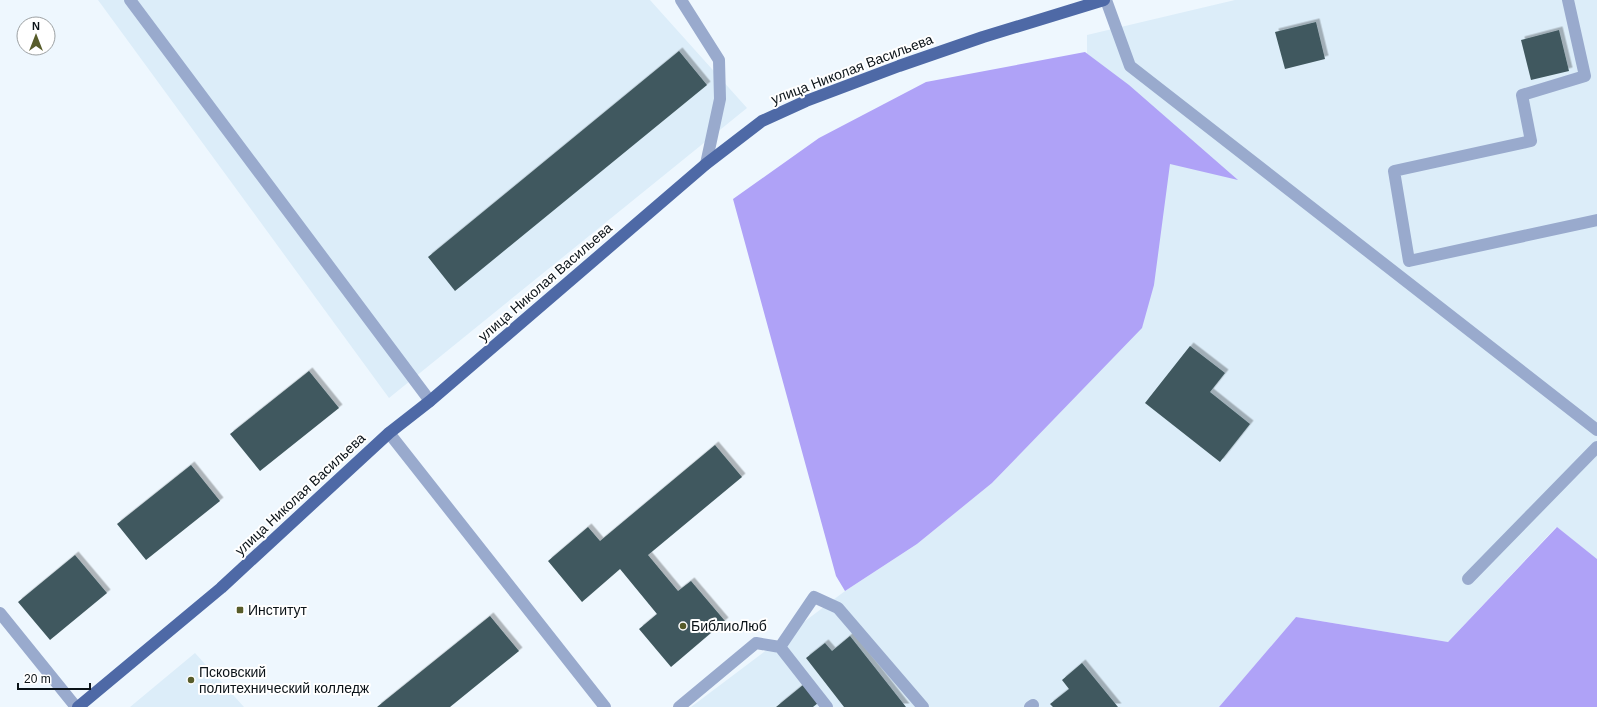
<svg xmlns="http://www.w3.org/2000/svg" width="1597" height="707" font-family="Arial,sans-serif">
<defs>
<filter id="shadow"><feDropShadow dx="3.5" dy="-3.5" stdDeviation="0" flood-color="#0004"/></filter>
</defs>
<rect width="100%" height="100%" fill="#eef7fe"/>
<path fill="#dcedf9" d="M98 0H650L747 108 389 398Z
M1235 0H1597V559L1556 527 1448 642 1296 617 1219 707H691L845 591 917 544 992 483 1088 383 1087 35Z
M195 653 244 707H130Z"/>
<path fill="#afa2f7" d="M1085 52 1129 85 1238 180 1170 164 1154 285 1142 328 992 483 917 544 845 591 836 576 733 199 819 138 926 82Z
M1557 527 1597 559V707H1219L1296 617 1448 642Z"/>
<path fill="#40595f" filter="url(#shadow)" d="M1316 22 1325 59 1285 69 1275 32Z
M1559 30 1569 71 1531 80 1521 40Z
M679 51 707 85 455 291 428 257Z
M1190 346 1225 373 1210 392 1250 424 1220 462 1145 403Z
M309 371 339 408 260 471 230 434Z
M715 445 742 477 648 555 678 591 691 581 725 621 671 667 639 629 657 614 620 569 582 602 548 561 588 527 600 541Z
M191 465 220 501 146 560 117 524Z
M75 555 107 593 50 640 18 602Z
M490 616 519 651 450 707H377Z
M850 636 906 707H844L806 658 825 643 832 651Z
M1082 663 1118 707H1053L1050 704 1069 689 1062 680Z
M803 685 818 703 813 707H776Z"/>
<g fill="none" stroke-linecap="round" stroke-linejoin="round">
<path stroke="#99aacd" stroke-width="12" d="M130 0 430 401
M681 0 719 60 720 99 706 164
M1106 0 1130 66 1597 430
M1568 0 1585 76 1522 95 1531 141 1394 171 1409 261 1597 220
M389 433 605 707
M1468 579 1597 447
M0 613 76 707
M780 647 814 597 838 608 923 707
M679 707 756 643 780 647 827 707
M1030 707 1033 705"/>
<path stroke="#4e69a6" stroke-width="12" d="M78 707 221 588 389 433 430 401 706 164 762 121 806 101 899 66 983 37 1104 0"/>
</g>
<g fill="#575c2a" stroke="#fff" stroke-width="1.5">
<rect x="236" y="606" width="8" height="8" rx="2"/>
<circle cx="683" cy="626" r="4"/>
<circle cx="191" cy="680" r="4"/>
</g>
<g text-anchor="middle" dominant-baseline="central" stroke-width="4" stroke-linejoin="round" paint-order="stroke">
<g font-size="14" fill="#0b1318" stroke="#fff">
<text transform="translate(852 69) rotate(-21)">улица Николая Васильева</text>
<text transform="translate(545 282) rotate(-41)">улица Николая Васильева</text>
<text transform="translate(300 494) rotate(-43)">улица Николая Васильева</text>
</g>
<g font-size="14" fill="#0b1318" stroke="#fff" text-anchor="start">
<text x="248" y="610">Институт</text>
<text x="691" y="626">БиблиоЛюб</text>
<text x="199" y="672">Псковский<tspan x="199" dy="16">политехнический колледж</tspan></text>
</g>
</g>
<g transform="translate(36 36)"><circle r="19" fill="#ffffff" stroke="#9da1a3"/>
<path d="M0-3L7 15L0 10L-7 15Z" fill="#575c2a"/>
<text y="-6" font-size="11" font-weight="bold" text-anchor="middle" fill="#0b1318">N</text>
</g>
<path d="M18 683v6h72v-6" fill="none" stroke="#0b1318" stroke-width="2"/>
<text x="24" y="683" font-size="12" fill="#0b1318" stroke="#ffffff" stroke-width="3" paint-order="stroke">20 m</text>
</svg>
